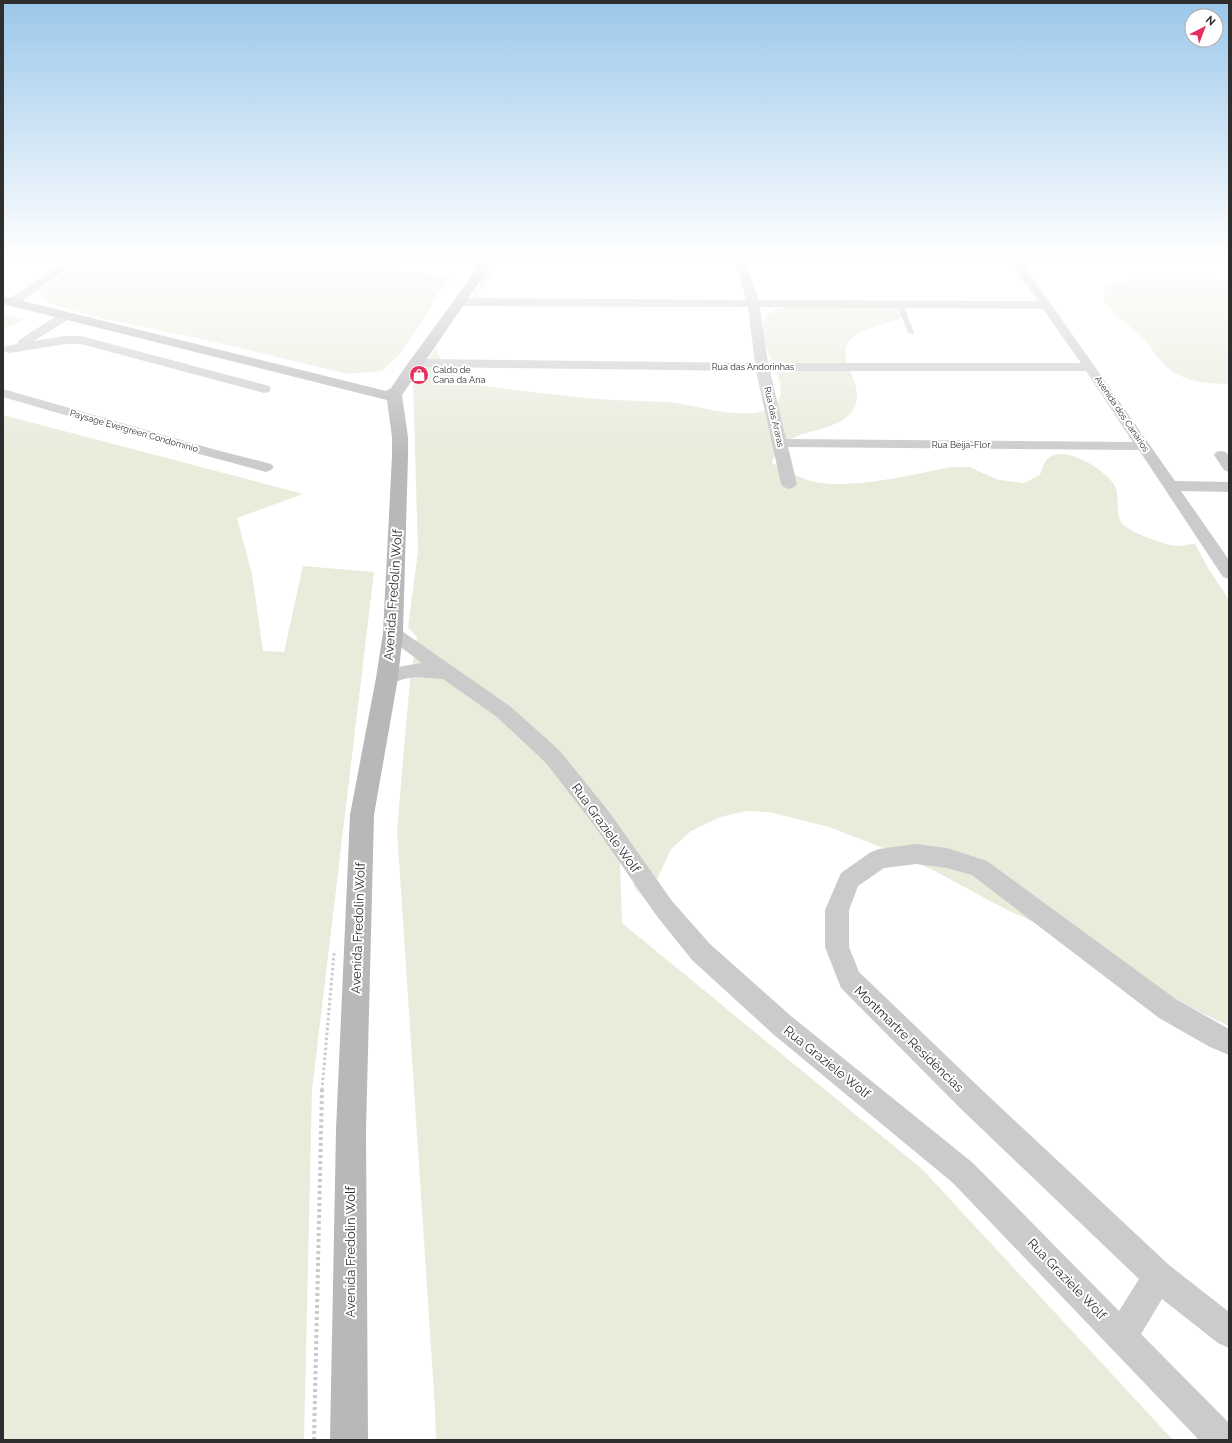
<svg xmlns="http://www.w3.org/2000/svg" width="1232" height="1443" font-family="Raleway,sans-serif">
<rect width="100%" height="100%" fill="#fff"/>
<path fill="#e7ecdb" d="M93 257C209 257 324 268 440 274L449 277 450 281 439 292 422 322 400 354 382 371 347 374 202 339 92 316 46 302 39 290Z
M495 257C495 278 479 292 466 308Z
M1136 279 1229 280V384C1211 383 1191 383 1175 373 1161 365 1153 349 1142 337 1131 325 1112 316 1105 301 1103 298 1104 293 1105 289L1113 283Z
M787 306 896 307 905 312 903 317C888 324 869 326 855 336 826 356 873 384 851 413 834 433 795 428 778 449 775 452 774 458 772 463 784 470 798 477 811 481 847 491 915 474 952 467H969L999 480 1024 483 1040 475C1042 468 1044 461 1050 457 1067 445 1107 471 1115 486 1121 499 1113 517 1125 526 1133 533 1165 545 1176 546 1182 546 1189 544 1195 544L1208 568 1229 600V1026L1189 1007 1066 937 1007 910 935 871 886 849 829 827 770 812 746 811 720 817 691 831 671 849 654 886 658 914 635 888 619 835 622 923 923 1170 1173 1440H436L435 1408 397 830 410 680 417 637 408 627 418 552 413 380 436 348C442 370 457 379 478 385 523 391 569 397 614 400 632 401 651 401 669 402 696 405 746 422 770 408 810 386 722 320 787 306Z
M3 314 24 320 3 329Z
M3 415 303 494 237 518 252 574 263 651 284 652 303 566 374 572 312 1090 304 1440H3Z"/>
<g fill="none" stroke-linecap="round" stroke-linejoin="round">
<path stroke="#cbcbcb" stroke-width="3" stroke-dasharray="2.5 2.5" stroke-linecap="butt" d="M322 1090 334 953"/>
<path stroke="#cbcbcb" stroke-width="4" stroke-dasharray="3 3" stroke-linecap="butt" d="M314 1440 322 1089"/>
<path fill="#cbcbcb" fill-rule="evenodd" d="M898 303 903 304 914 333 913 334 908 333 897 304Z"/>
<path fill="#cbcbcb" fill-rule="evenodd" d="M71 257H84L15 306H7L5 303 7 300Z
M385 257H397L389 265 385 266 379 263Z
M734 257H745L758 300 1038 301 1007 257H1018L1175 481 1229 482V492L1181 491 1229 560V579L1223 577 1139 450 788 447 797 484 794 487 789 489 784 487 781 484 756 371 417 367 412 366 410 363 412 360 417 359 755 363 748 307 460 306 456 305 454 302 456 299 460 298 746 300ZM760 307 1043 309 1081 363H768ZM770 371H1086L1133 442 786 439Z
M65 312 69 313 71 316 69 319 34 341 65 336H81L269 386 271 389 269 392 264 393 81 344H65L10 353 5 352 4 349 5 346 17 344 19 340 61 313Z
M3 389 209 448 271 464 274 467 271 470 266 472 199 454 3 397Z
M1221 451 1226 452 1229 456V472L1224 470 1214 455 1216 452Z
M393 627 399 629 511 707 560 751 610 813 672 901 710 944 791 1016 973 1163 1119 1311 1139 1279 961 1109 841 988 825 947V910L841 873 871 852 879 849 916 844 947 848 987 861 1177 1000 1229 1029V1055L1210 1047 1159 1018 972 875 947 868 916 864 884 868 858 886 849 910V947L859 972 981 1089 1169 1265 1229 1312V1348L1218 1343 1162 1299 1141 1334 1229 1423V1440H1199L953 1183 773 1034 692 960 656 915 594 825 546 763 497 717 443 679 416 677 404 679 387 685 380 683 377 678 380 673 403 666 422 663 387 637 384 633 387 629Z"/>
<path fill="#b8b8b8" fill-rule="evenodd" d="M479 257H491L487 271 402 395 408 437V456L403 633 398 678 374 815 366 1130 368 1440H330L336 1130 350 815 376 678 383 633 392 456V437L387 400 3 304V296L386 391 391 388 403 370 455 299 475 271Z"/>
</g>
<linearGradient id="sky" x2="0" y2="1"><stop stop-color="#9bc7ea"/><stop offset="0.56" stop-color="#fff"/><stop offset="1" stop-color="#fff" stop-opacity="0"/></linearGradient>
<rect width="1232" height="459" fill="url(#sky)"/>
<defs>
<g id="shop-disc" transform="scale(1)"><circle r="9.5" fill="#e62f5f" stroke="#fff"/><path d="M-5-2.5h2.3a2.7 3.5 0 0 1 5.4 0H5L5.5 6h-11ZM-1.5-2.5h3a1.5 2.3 0 0 0-3 0Z" fill="#fff"/></g>
</defs>
<g fill-rule="evenodd">
<use href="#shop-disc" x="419" y="375"/>
</g>
<g text-anchor="middle" dominant-baseline="central" stroke-width="4" stroke-linejoin="round" paint-order="stroke">
<g font-size="9" fill="#2e2e2e" stroke="#fff">
<text x="753" y="367">Rua das Andorinhas</text>
<text transform="translate(1122 414) rotate(56)">Avenida dos Canários</text>
<text transform="translate(774 417) rotate(77)">Rua das Araras</text>
<text transform="translate(134 431) rotate(16)">Paysage Evergreen Condomínio</text>
<text x="961" y="445">Rua Beija-Flor</text>
</g>
<g font-size="9" fill="#2e2e2e" stroke="#fff" text-anchor="start">
<text x="433" y="370">Caldo de<tspan x="433" dy="10">Cana da Ana</tspan></text>
</g>
<g font-size="13" fill="#2e2e2e" stroke="#fff">
<text transform="translate(393 595) rotate(-86)">Avenida Fredolin Wolf</text>
<text transform="translate(606 828) rotate(54)">Rua Graziele Wolf</text>
<text transform="translate(358 928) rotate(-88)">Avenida Fredolin Wolf</text>
<text transform="translate(909 1039) rotate(44)">Montmartre Residências</text>
<text transform="translate(827 1062) rotate(39)">Rua Graziele Wolf</text>
<text transform="translate(350 1252) rotate(-90)">Avenida Fredolin Wolf</text>
<text transform="translate(1067 1279) rotate(46)">Rua Graziele Wolf</text>
</g>
</g>
<rect width="1232" height="1443" fill="none" stroke="#2e2e2e" stroke-width="8"/>
<g transform="translate(1204 28) rotate(42)"><circle r="19" fill="#ffffff" stroke="#ababab"/>
<path d="M0-3L7 15L0 10L-7 15Z" fill="#e62f5f"/>
<text y="-6" font-size="11" font-weight="bold" text-anchor="middle" fill="#2e2e2e">N</text>
</g>
</svg>
